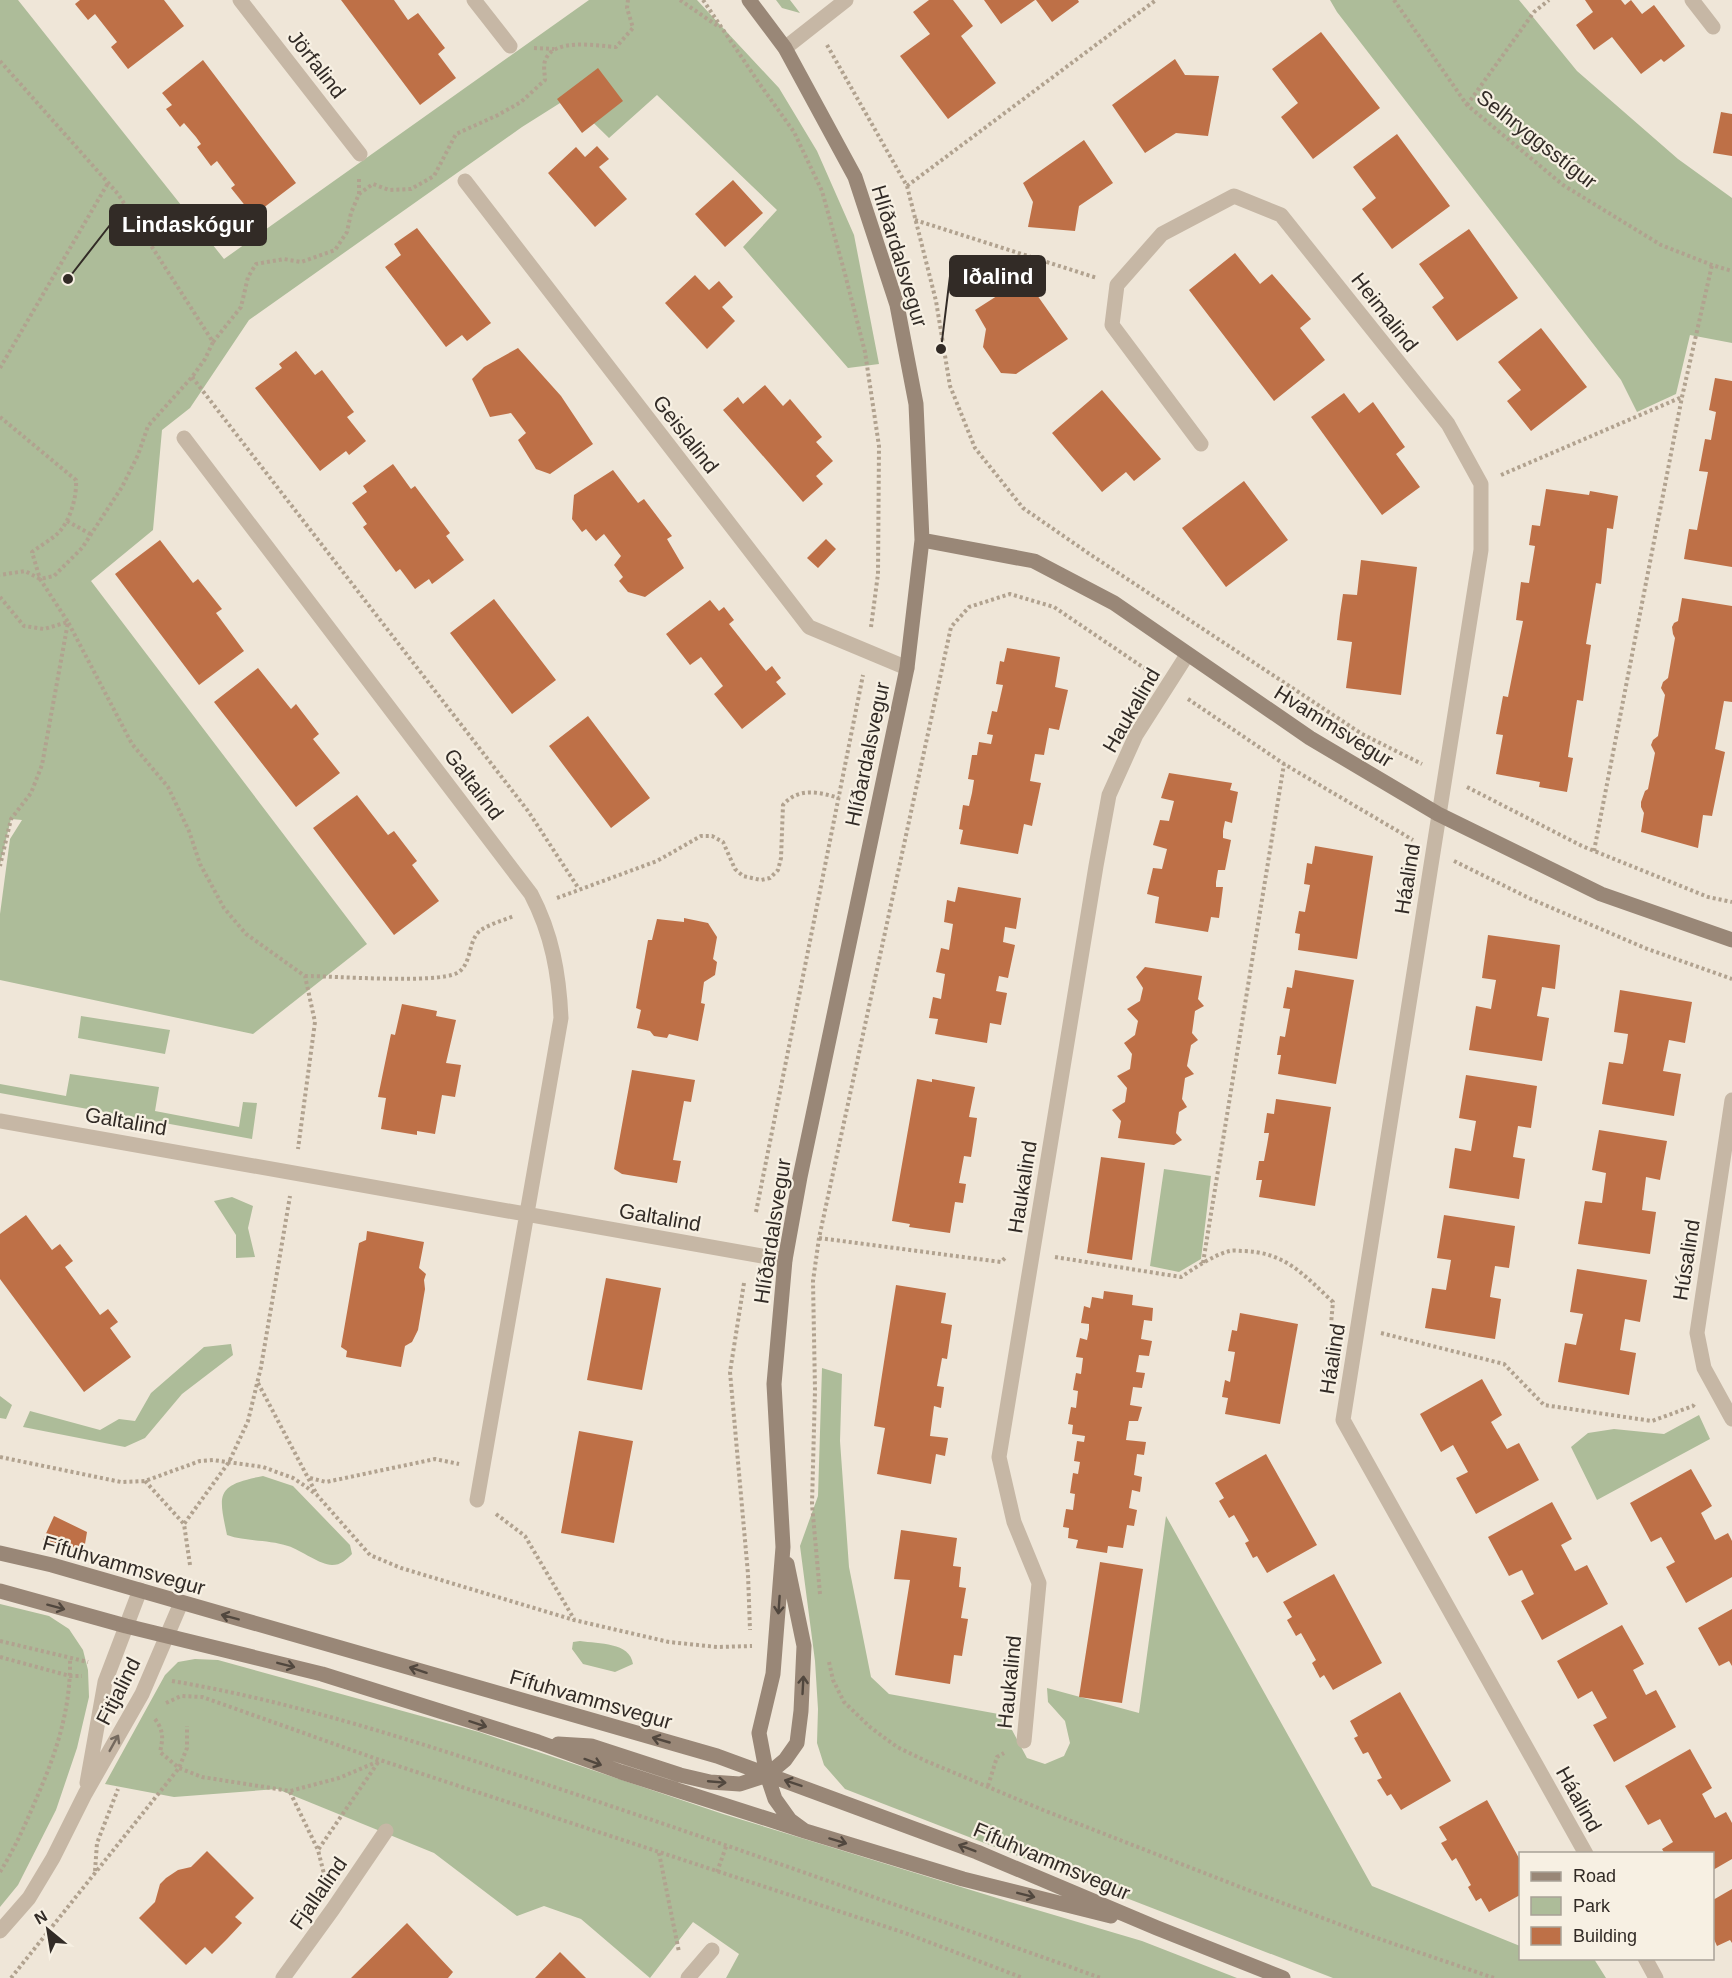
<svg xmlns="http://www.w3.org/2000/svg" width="1732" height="1978" font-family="Helvetica,sans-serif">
<rect width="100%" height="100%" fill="#efe6d8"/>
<path fill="#adbc99" d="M0 0H18L224 259 589 0H697L779 88 817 151 854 235 879 364 848 368 743 247 777 210 657 95 609 138 568 98 522 127 249 320 190 408 162 430 153 530 91 581 367 944 253 1034 0 980V914L10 839 22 820 11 819 0 864Z
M776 0H790L800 13 782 8Z
M1330 0H1519L1577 71 1678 159 1732 198V343L1690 335 1676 394 1637 412 1621 380 1337 12Z
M81 1016 170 1030 165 1054 78 1038Z
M70 1074 159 1087 155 1111 239 1127 243 1102 257 1103 252 1139 0 1093V1084L66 1096Z
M1164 1169 1211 1176 1201 1259 1179 1272 1150 1266Z
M232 1197 253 1206 248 1228 255 1257 236 1258V1235L214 1201Z
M231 1344 233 1355 182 1394 145 1438 125 1447 23 1427 30 1411 100 1430 119 1419 135 1421 151 1393 204 1347Z
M822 1368 842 1374 840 1441 849 1567 871 1677 889 1694 1004 1715 1027 1758 1045 1764 1064 1756 1070 1743 1065 1721 1048 1702 1047 1688 1139 1713 1166 1516 1372 1886 1520 1946V1958L1594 1959 1606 1978H1333L845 1789 824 1765 817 1743 818 1709 815 1661 800 1546 818 1496Z
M0 1396 12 1405 6 1419 0 1418Z
M1699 1415 1710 1439 1597 1500 1571 1447 1588 1433 1614 1429 1664 1434Z
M263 1476 293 1486 350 1545 352 1554C346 1560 341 1565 332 1565 320 1565 301 1550 288 1546 267 1539 247 1542 227 1535 218 1493 216 1485 263 1476Z
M0 1604 49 1616 69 1629 83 1650 88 1670 89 1697 77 1748 56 1810 18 1885 0 1907Z
M580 1641C599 1644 630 1642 633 1664L615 1672 583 1664 572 1649 573 1642Z
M195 1659 218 1660 479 1732 723 1814 1010 1902 1142 1941 1237 1978H726L739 1954 693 1922 650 1978 581 1919 544 1906 517 1916 434 1853 277 1789 174 1797 105 1784 165 1675 178 1662Z"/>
<path fill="#be7047" d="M80 0H164L184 26 128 69 111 47 117 42 95 14 88 20 75 4Z
M341 0H394L408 20 418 13 445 48 438 54 456 78 420 105Z
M929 0H953L973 26 961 36 996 83 948 119 900 56 930 34 913 12Z
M984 0H1035L1001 24Z
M1036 0H1078L1079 2 1052 22Z
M1585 0H1621L1625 5 1631 0 1642 14 1654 5 1685 46 1664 62 1661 59 1641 74 1612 37 1594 50 1576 25 1593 12Z
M1321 32 1380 108 1313 159 1281 117 1298 103 1272 69Z
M1175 59 1185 75 1219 76 1208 136 1176 133 1145 153 1112 105Z
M203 60 296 183 258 212 252 204 247 208 231 188 235 185 217 161 211 166 197 147 201 144 196 137 184 123 180 127 166 109 172 105 162 93Z
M598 68 623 101 582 133 557 99Z
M1721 112 1732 114V156L1713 153Z
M1397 134 1450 206 1392 249 1362 209 1376 198 1353 167Z
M1084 140 1113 183 1079 206 1075 231 1028 227 1033 202 1023 183Z
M597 146 609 159 599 167 627 199 595 227 548 173 576 147 585 157Z
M733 180 763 213 725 247 695 214Z
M417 228 491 323 467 341 462 335 446 347 385 267 401 255 394 244Z
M1469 229 1518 298 1457 341 1432 307 1444 298 1419 264Z
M1235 253 1260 284 1272 274 1311 319 1300 328 1325 360 1274 401 1189 290Z
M695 275 709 290 719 281 733 297 722 307 735 321 707 349 665 303Z
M1025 278 1068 339 1016 374 1001 373 983 347 986 329 975 310Z
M1541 328 1587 387 1531 431 1507 401 1521 390 1498 362Z
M518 348 561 396 593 444 550 474 536 469 518 440 526 433 511 413 490 417 472 379 484 367Z
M296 351 315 375 322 370 354 412 347 417 366 441 349 455 346 451 320 471 255 388 282 368 279 364Z
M1715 378 1732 381V567L1684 559 1689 529 1697 530 1708 472 1699 471 1705 439 1711 440 1716 412 1709 410Z
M765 385 783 406 790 399 822 437 816 442 833 461 816 476 823 484 803 502 723 410 738 397 743 404Z
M1102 390 1161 459 1134 481 1126 472 1102 492 1052 433Z
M1344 393 1359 413 1373 402 1405 447 1396 454 1420 487 1382 515 1311 417Z
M393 464 411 489 415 486 450 533 446 536 464 560 432 584 429 579 415 589 400 569 396 572 363 527 367 524 352 503 367 492 363 486Z
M613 470 638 503 644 499 672 536 667 539 684 568 645 597 628 592 619 581 623 577 614 565 621 556 604 534 596 541 586 529 582 532 572 519 574 495Z
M1244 481 1288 540 1226 587 1182 528Z
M1546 489 1589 495 1590 491 1618 496 1613 529 1607 528 1601 584 1596 583 1586 644 1591 645 1583 701 1577 700 1568 757 1573 758 1567 792 1539 787 1540 782 1496 774 1503 735 1496 734 1503 696 1508 697 1523 621 1516 620 1521 582 1529 583 1535 546 1529 545 1532 525 1540 526Z
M826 539 836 549 818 568 807 558Z
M160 540 193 583 198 579 222 609 216 613 244 651 199 685 115 574Z
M1361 560 1417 567 1401 695 1346 688 1352 642 1337 640 1340 614 1343 594 1357 595Z
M1682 598 1732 606V702L1724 701 1715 749 1725 752 1712 816 1703 815 1698 848 1641 832 1644 813 1641 807V802L1645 791 1648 789 1655 753 1651 745 1653 740 1658 736 1665 695 1661 688 1663 682 1668 678 1675 638 1673 634 1672 627 1674 623 1678 621Z
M494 599 556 680 512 714 450 633Z
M710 600 719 611 724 607 734 620 729 624 766 671 772 666 781 678 776 682 786 694 742 729 714 694 723 686 701 657 690 665 666 634Z
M1007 648 1060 657 1055 687 1068 690 1059 730 1049 728 1044 755 1035 754 1030 781 1041 783 1032 826 1024 824 1018 854 960 844 963 830 959 829 963 805 969 806 972 793 974 780 968 779 972 755H977L979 742 991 744 993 735 987 734 992 711 997 712 1003 685 996 684 1000 661 1004 662Z
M258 668 291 709 296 704 319 734 313 739 340 773 296 807 214 702Z
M588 716 650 798 611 828 549 746Z
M1169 773 1232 783 1230 790 1238 792 1232 823 1225 821 1223 831V838L1231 840 1225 870H1218L1216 882V887H1223L1219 918 1211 917 1208 932 1155 923 1159 897 1147 894 1153 868 1162 869 1167 849 1153 845 1160 820 1169 821 1174 801 1161 798Z
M357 795 388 835 394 831 417 861 412 865 439 901 394 935 313 828Z
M1315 846 1373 856 1357 959 1298 950 1300 934 1295 933 1299 911 1305 912 1310 885 1304 884 1307 863 1312 864Z
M958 887 1021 898 1016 929 1005 927 1003 942 1015 945 1008 978 999 976 996 991 1007 993 1001 1025 990 1023 987 1043 935 1034 938 1019 929 1018 933 997 941 999 945 974 936 972 941 948 949 950 953 924 944 922 947 900 955 902Z
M684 918 708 923 717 937 713 959 717 962 715 975 704 982 701 1003 705 1004 698 1041 669 1034 667 1038 654 1036 650 1031 637 1028 641 1010 636 1008 648 940H652L657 919 684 922Z
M1488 935 1560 945 1555 989 1542 987 1537 1016 1549 1018 1542 1061 1469 1050 1476 1006 1491 1009 1496 980 1482 978Z
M1145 967 1202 976 1198 999 1204 1006 1195 1011 1192 1033 1198 1040 1191 1045 1187 1066 1194 1074 1185 1078 1182 1099 1187 1107 1179 1112 1176 1133 1182 1140 1174 1145 1118 1138 1121 1121 1112 1110 1125 1102 1127 1088 1117 1076 1130 1069 1132 1054 1124 1043 1135 1035 1138 1021 1127 1009 1140 1001 1143 988 1136 977Z
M1295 970 1354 980 1336 1084 1278 1074 1281 1055H1277L1280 1036 1285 1037 1290 1009 1283 1008 1287 987 1292 988Z
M1620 990 1692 1002 1685 1043 1669 1040 1663 1071 1681 1074 1674 1116 1602 1104 1609 1062 1623 1064 1626 1048 1628 1034 1614 1032Z
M402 1004 437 1011 436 1016 456 1020 446 1063 461 1065 455 1097 442 1095 435 1134 417 1131V1135L381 1129 386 1098 378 1097 391 1034 395 1035Z
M632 1070 695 1080 691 1102 684 1101 673 1160 681 1161 677 1183 622 1174 614 1169Z
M1466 1075 1537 1086 1531 1128 1518 1126 1513 1157 1525 1159 1519 1199 1449 1188 1455 1148 1471 1151 1476 1121 1459 1118Z
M917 1079 932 1082V1079L975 1087 969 1117 977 1118 974 1138 971 1157 964 1156 959 1183 966 1184 963 1203 955 1202 950 1233 909 1227 910 1224 892 1221Z
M1276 1099 1331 1107 1315 1206 1259 1197 1262 1180H1256L1259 1161H1264L1267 1145 1269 1133H1264L1267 1113 1274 1114Z
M1599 1130 1667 1141 1660 1180 1646 1177 1642 1210 1656 1212 1650 1254 1578 1244 1585 1201 1602 1203 1606 1173 1592 1170Z
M1101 1157 1145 1163 1132 1260 1087 1253Z
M26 1215 52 1250 60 1244 73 1261 65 1267 100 1315 108 1309 118 1322 110 1328 131 1357 84 1392 0 1279V1234Z
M1444 1215 1515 1226 1509 1268 1495 1266 1490 1297 1501 1299 1495 1339 1425 1328 1432 1288 1446 1290 1451 1260 1437 1258Z
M367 1231 424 1242 419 1268 426 1274 424 1280 425 1289 418 1330 412 1342 405 1346 401 1367 346 1357 347 1351 341 1347 359 1243 366 1240Z
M1577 1269 1647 1280 1640 1322 1625 1319 1620 1350 1636 1353 1629 1395 1558 1382 1565 1343 1576 1345 1583 1314 1570 1312Z
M606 1278 661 1288 642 1390 587 1380Z
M896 1285 946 1293 941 1323 952 1325 947 1359 942 1358 937 1386 944 1387 941 1408 934 1406 930 1436 948 1438 945 1456 936 1454 931 1484 877 1474 885 1428 874 1426Z
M1104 1291 1133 1295 1132 1305 1153 1308 1152 1321 1144 1320 1141 1339 1152 1341 1149 1356 1139 1355 1136 1372 1145 1373 1142 1388 1133 1387 1130 1405 1142 1407 1138 1421H1129L1126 1440 1146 1442 1144 1455 1137 1454 1134 1475 1142 1477 1140 1492 1132 1490 1129 1508 1137 1510 1134 1526 1127 1525 1123 1548 1108 1546 1107 1553 1076 1548 1078 1540 1068 1538 1069 1528 1063 1527 1066 1509 1073 1510 1075 1494 1070 1493 1073 1473 1078 1474 1080 1462 1074 1461 1077 1441 1084 1442 1085 1436 1072 1434 1073 1425 1068 1424 1071 1407 1076 1408 1078 1391 1073 1390 1076 1373 1081 1374 1083 1358 1076 1357 1080 1338 1087 1340 1089 1330V1324L1081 1323 1084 1306 1090 1308 1092 1297 1103 1299Z
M1240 1313 1298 1324 1280 1424 1225 1414 1228 1398 1222 1397 1225 1380 1230 1382 1235 1352 1228 1351 1232 1330 1237 1331Z
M1482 1379 1502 1415 1491 1422 1498 1434 1507 1449 1519 1443 1539 1480 1476 1514 1456 1478 1468 1472 1453 1445 1441 1452 1420 1414Z
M579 1431 633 1441 614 1543 561 1533Z
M1266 1454 1317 1545 1267 1573 1257 1556 1253 1558 1245 1543 1249 1541 1234 1515 1229 1518 1219 1501 1224 1498 1215 1483Z
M1691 1469 1712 1506 1701 1513 1715 1540 1728 1533 1732 1541V1577L1686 1603 1666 1567 1675 1562 1661 1537 1651 1542 1630 1503Z
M1552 1502 1572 1539 1561 1545 1575 1571 1587 1565 1608 1604 1542 1640 1521 1601 1534 1594 1522 1570 1509 1576 1488 1537Z
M54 1516 87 1532 84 1550 43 1540Z
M901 1530 957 1538 953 1566 961 1567 959 1587 966 1588 961 1618 968 1619 962 1656 954 1655 950 1684 895 1675 910 1580 894 1579Z
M1100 1562 1143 1569 1122 1703 1079 1697Z
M1334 1574 1382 1663 1333 1690 1324 1675 1320 1678 1312 1663 1316 1660 1301 1633 1296 1636 1287 1620 1292 1617 1283 1602Z
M1732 1609V1666L1729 1661 1719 1666 1698 1628Z
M1622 1625 1644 1664 1633 1670 1646 1695 1656 1690 1676 1727 1614 1762 1593 1725 1607 1718 1592 1691 1578 1699 1557 1661Z
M1400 1692 1451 1781 1401 1810 1391 1794 1387 1796 1377 1780 1382 1778 1368 1752 1363 1754 1354 1738 1358 1736 1350 1721Z
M1690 1749 1712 1788 1702 1794 1715 1818 1726 1812 1732 1823V1859L1713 1870 1712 1854H1665L1662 1849 1673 1842 1660 1819 1648 1825 1625 1786Z
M1487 1800 1520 1860V1895L1489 1912 1481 1898 1476 1901 1468 1887 1471 1885 1456 1858 1452 1861 1441 1843 1447 1840 1439 1827Z
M207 1851 254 1898 235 1917 242 1923 227 1939 212 1954 205 1947 186 1965 139 1918 155 1902 160 1884 166 1878 178 1870 191 1867Z
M1732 1889V1943L1730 1940 1717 1946 1713 1937V1900Z
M407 1923 453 1972 448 1978H351Z
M560 1952 586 1978H535Z"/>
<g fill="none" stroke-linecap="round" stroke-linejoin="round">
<path stroke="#b1a28f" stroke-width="4" stroke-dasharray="3 3" stroke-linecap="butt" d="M680 0 719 27
M703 0 759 83 794 132 822 191 845 274 865 352 879 446 878 574 871 627
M1394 0 1467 105 1563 185 1661 245 1712 265 1732 271
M827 45 907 186 936 301 950 386 975 448 1023 508 1091 555 1362 734 1422 764
M534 48 554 49
M0 61 118 194 213 342 205 359 192 377 148 426 138 455 122 487 82 548 54 576 40 579 25 571 0 575
M1467 105 1534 12 1549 0
M907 186 1156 0
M359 194V177
M915 220 1097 278
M213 342 241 307 248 277 256 264 284 259 301 262 335 250 347 232 351 213 359 194 373 184 389 190 411 189 434 176 456 134 498 115 521 102 545 80C545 75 543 66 545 61 553 37 597 46 616 47L633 28 627 8 628 0
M0 368 108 183
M192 377 528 811 579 889
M0 417 76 480C77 497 70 523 56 535 49 541 40 546 32 552L40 579 68 622 42 765 31 793 11 819 0 866
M1501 475 1682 397
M67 521 92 535
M0 597 24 626 44 629 68 622 132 744 168 787 189 831 200 864 224 908 246 934 305 976 315 1022 298 1149
M1188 699 1284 764 1413 840
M1467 787 1582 846 1708 897 1732 902
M1594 851 1682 397 1712 265
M1454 861 1531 899 1645 948 1732 979
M557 898 657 861 701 836H712L723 842 735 869 743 876 761 880 770 878 778 870 781 858 783 805C798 787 819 792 839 798
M305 976C333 976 437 984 457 973 473 964 467 940 481 930 490 924 504 920 514 916
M756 1212 863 675
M819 1238 1001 1262 1006 1257
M1055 1257 1181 1277C1195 1268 1213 1255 1230 1251 1234 1250 1239 1251 1243 1251 1285 1252 1304 1275 1333 1302L1331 1324
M1203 1263 1284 764
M744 1283 730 1372 748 1574 750 1630
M1381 1333 1504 1364 1544 1405 1652 1421 1693 1406 1695 1403
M258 1383 316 1493
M0 1457 121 1482 145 1481 200 1461 213 1460 263 1467 293 1478 305 1486 317 1495 370 1555 401 1568 574 1620 669 1642 717 1647 752 1646
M310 1478 326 1482 435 1459 459 1464
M145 1481 184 1524
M496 1514 525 1536 574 1619
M190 1565 184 1524 229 1462 248 1421 261 1367 290 1196
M820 1594 812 1504 815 1390 813 1281 819 1238 951 627 969 607 1010 594 1054 607 1150 672
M0 1641 88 1662
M0 1657 70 1676H82
M829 1662 833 1680 844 1702 870 1727 897 1747 926 1761 1043 1810 1253 1892 1368 1935 1494 1978
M172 1681C302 1703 429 1746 554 1787 738 1848 919 1913 1101 1978
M166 1703 181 1696 202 1697 380 1760 905 1933 1023 1978
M155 1719C164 1731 163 1739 160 1752L179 1768 202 1777 290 1791 339 1778 379 1761
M988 1786 997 1757 1004 1753
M290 1792 318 1850
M659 1853 679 1952
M95 1871 97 1843 118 1789
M0 1872C15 1848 26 1823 37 1797 57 1751 71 1708 70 1658
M717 1872 727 1844
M325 1878 318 1850 379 1761
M11 1978 179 1768 187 1748V1726"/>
<path stroke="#c6b7a5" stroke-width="15" d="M1692 0 1713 27"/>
<path stroke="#c6b7a5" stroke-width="15" d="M240 0 360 154
M474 0 510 46
M785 48 846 0
M465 181 809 627 907 668
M184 438 531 894C552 934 559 974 561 1018L477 1500
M1201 444 1112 325 1117 285 1162 234 1234 196 1281 215 1448 424 1481 484V550L1343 1420 1586 1854
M1732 1100 1697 1333 1704 1368 1732 1419
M0 1121 785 1260
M1024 1741 1039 1583 1014 1522 999 1457 1096 866 1109 795 1136 735 1187 655
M87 1783 105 1682 140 1590
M0 1931 29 1898 53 1858 85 1794 142 1694 181 1603
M1645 1958 1656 1978
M283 1978 333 1909 386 1831
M688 1978 712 1950"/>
<path stroke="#998777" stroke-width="15" d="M749 0 785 48 855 177 897 305 916 404 922 540 907 668 800 1177 785 1260 774 1384 783 1547 773 1674 759 1733 767 1775 775 1799 790 1820 805 1831
M922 540 1034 561 1114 603 1310 738 1438 814 1601 894 1732 940
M0 1553 52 1565 717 1756 977 1852 1157 1928 1283 1978
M0 1591 126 1626 322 1674 538 1742 621 1772 805 1831 963 1879 1111 1916
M558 1744 591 1746 680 1775 710 1782 740 1784 767 1775 785 1760 797 1743 801 1711 804 1646 787 1564"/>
</g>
<defs><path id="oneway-shaft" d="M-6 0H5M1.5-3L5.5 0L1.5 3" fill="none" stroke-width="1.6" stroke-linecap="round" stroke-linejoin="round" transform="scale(1.5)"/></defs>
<g stroke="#51473e">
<use href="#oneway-shaft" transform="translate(779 1605) rotate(94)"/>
<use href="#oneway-shaft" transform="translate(56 1607) rotate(15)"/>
<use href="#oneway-shaft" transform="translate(230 1617) rotate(-165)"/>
<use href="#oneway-shaft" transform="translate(286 1665) rotate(14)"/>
<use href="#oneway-shaft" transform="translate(418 1670) rotate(-162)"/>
<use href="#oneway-shaft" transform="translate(803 1685) rotate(-87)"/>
<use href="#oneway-shaft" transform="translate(478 1724) rotate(18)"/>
<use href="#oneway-shaft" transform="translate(661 1740) rotate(-164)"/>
<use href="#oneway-shaft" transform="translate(593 1762) rotate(20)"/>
<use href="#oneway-shaft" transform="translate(717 1782) rotate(5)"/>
<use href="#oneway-shaft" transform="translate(793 1783) rotate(-161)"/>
<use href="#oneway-shaft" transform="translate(838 1841) rotate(17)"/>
<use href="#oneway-shaft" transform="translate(967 1848) rotate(-159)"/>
<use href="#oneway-shaft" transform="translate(1026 1895) rotate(14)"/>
</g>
<use stroke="#756a5f" href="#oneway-shaft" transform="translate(114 1743) rotate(-61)"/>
<g text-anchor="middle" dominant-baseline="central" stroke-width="4.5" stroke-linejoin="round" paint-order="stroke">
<g font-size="21" fill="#322b26" stroke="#f7f0e3">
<text transform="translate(317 64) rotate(52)">Jörfalind</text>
<text transform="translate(1537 139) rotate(38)">Selhryggsstígur</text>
<text transform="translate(900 256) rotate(73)">Hlíðardalsvegur</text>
<text transform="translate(1385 312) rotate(52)">Heimalind</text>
<text transform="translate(686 434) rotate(52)">Geislalind</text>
<text transform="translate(1131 710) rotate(-60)">Haukalind</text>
<text transform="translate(1334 726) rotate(32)">Hvammsvegur</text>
<text transform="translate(867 754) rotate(-78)">Hlíðardalsvegur</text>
<text transform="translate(474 784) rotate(53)">Galtalind</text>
<text transform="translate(1407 879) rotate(-81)">Háalind</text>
<text transform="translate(126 1121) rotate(10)">Galtalind</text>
<text transform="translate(1022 1187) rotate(-81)">Haukalind</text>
<text transform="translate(660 1217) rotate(10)">Galtalind</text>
<text transform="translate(772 1231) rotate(-81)">Hlíðardalsvegur</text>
<text transform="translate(1686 1260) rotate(-81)">Húsalind</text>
<text transform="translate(1332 1359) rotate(-81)">Háalind</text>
<text transform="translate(124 1565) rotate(16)">Fífuhvammsvegur</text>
<text transform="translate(1009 1682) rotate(-84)">Haukalind</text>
<text transform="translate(118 1691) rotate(-63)">Fitjalind</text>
<text transform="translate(591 1699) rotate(16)">Fífuhvammsvegur</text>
<text transform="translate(1579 1799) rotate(61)">Háalind</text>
<text transform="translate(1052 1861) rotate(23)">Fífuhvammsvegur</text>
<text transform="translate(318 1893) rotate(-55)">Fjallalind</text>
</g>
</g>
<path fill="none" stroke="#322b26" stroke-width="2" d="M68 279L110 225M941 349L950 276"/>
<g fill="#322b26" stroke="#f7f0e3" stroke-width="2">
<circle cx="68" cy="279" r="6"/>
<circle cx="941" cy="349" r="6"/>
</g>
<g fill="#322b26" stroke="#322b26" stroke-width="2">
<rect x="110" y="205" width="156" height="40" rx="6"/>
<rect x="950" y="256" width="95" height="40" rx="6"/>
</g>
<g font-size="22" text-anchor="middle" font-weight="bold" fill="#fff">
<text x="188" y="232">Lindaskógur</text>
<text x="998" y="284">Iðalind</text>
</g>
<rect x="1519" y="1852" width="195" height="108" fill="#f7f0e3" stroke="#a8a197" stroke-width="1.5"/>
<rect x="1531" y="1872" width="30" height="9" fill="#998777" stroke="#a8a197" stroke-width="1.5"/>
<text x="1573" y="1882" font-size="18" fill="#322b26">Road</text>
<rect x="1531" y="1897" width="30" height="18" fill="#adbc99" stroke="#a8a197" stroke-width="1.5"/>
<text x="1573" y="1912" font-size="18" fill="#322b26">Park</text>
<rect x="1531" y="1927" width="30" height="18" fill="#be7047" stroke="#a8a197" stroke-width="1.5"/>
<text x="1573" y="1942" font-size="18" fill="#322b26">Building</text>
<g transform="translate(48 1930) rotate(330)" stroke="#f7f0e3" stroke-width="4.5" paint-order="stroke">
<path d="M0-4.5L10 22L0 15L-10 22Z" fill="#322b26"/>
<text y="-9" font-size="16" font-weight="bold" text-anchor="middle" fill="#322b26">N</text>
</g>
</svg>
